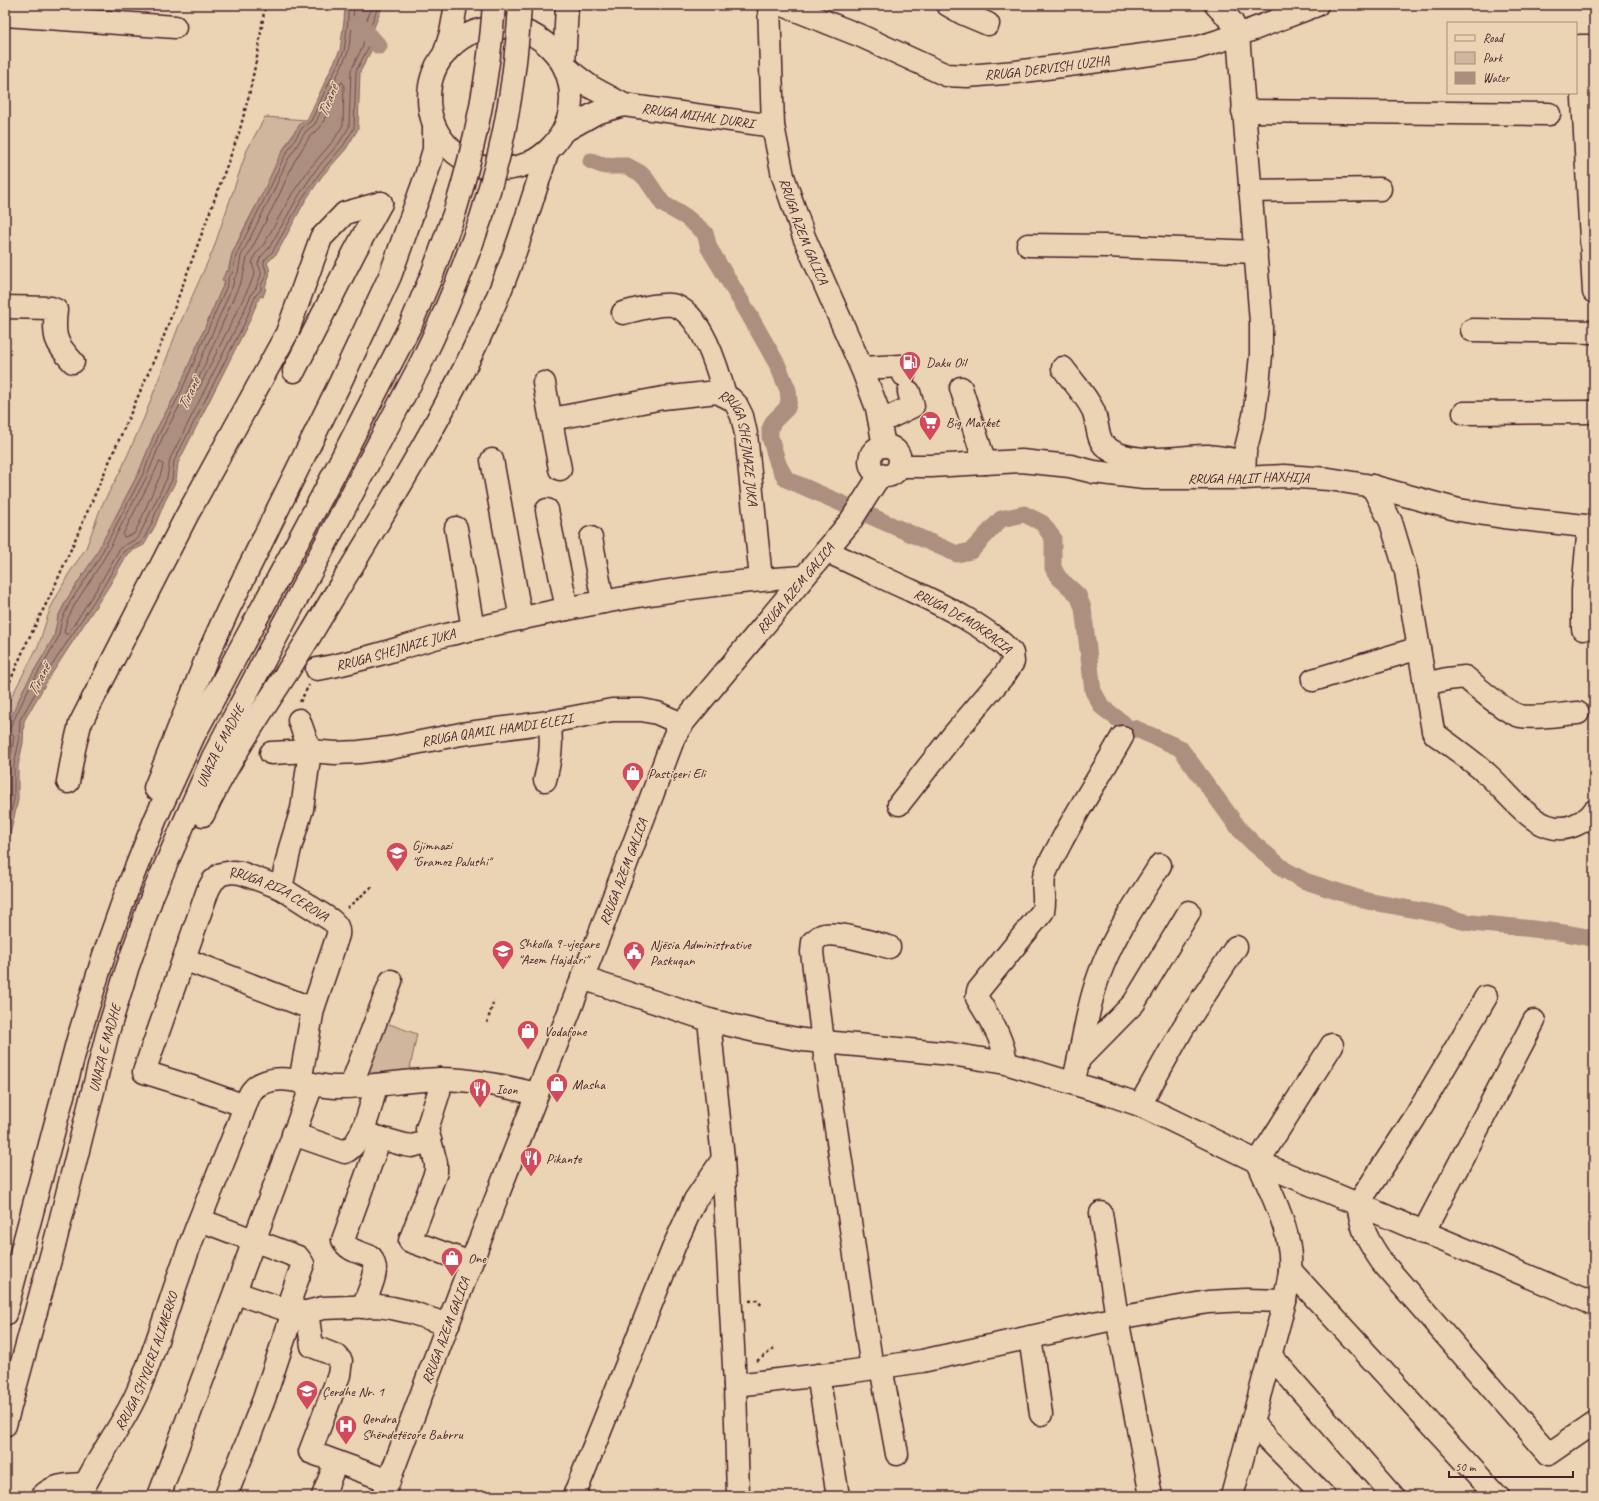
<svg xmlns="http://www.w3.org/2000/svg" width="1599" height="1501" font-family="Caveat,sans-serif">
<rect width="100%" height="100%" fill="#ead4b3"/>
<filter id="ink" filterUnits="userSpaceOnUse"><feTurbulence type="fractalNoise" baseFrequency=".025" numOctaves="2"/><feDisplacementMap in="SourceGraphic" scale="8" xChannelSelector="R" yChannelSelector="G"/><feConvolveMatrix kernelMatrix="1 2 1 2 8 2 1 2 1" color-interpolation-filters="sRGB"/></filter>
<g filter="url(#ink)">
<path fill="#cfb69d" stroke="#8c6a64" d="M265 117 307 120C287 132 275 169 265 189 254 210 242 230 233 252 228 263 231 269 223 280L225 281 178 390 155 432 139 472 94 558 67 599 58 617 54 637 24 688 5 731V709L39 644 50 609 68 575 86 548 101 507 121 470 144 418 178 328 213 250 247 150Z
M381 1021 417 1034 409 1073 367 1075Z"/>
<path fill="#ad8f7f" stroke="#85625d" d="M345 5H383L373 30 372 49 360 72 358 129 346 149 322 176 305 201 277 253 267 263C272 272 269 278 265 287L266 288 263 297 260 296 248 324 178 463 176 481 165 501 155 526 144 545 128 553 109 586 49 678 24 721 23 743 18 766V800L5 856V731L24 688 54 637 58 617 67 599 94 558 139 472 155 432 178 390 225 281 222 280 226 271 229 272 232 254 266 186 279 157 300 124 307 120 340 50 344 21Z"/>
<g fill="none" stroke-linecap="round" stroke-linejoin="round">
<path stroke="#724c4d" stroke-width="1" d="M354 5 353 22 348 52 315 124 306 131 287 161 274 190 241 256 238 273 234 279 233 285 186 394 163 436 147 476 102 562 75 604 67 620 64 632 65 634H68L101 582 120 548 138 538 167 478 170 459 240 320 252 293 256 288 261 275V271L258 264 260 258 269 248 298 197 315 171 339 143 349 127 351 70 363 46 364 27 373 5
M342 82 344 84 343 125 334 140 310 168 292 194 264 244 255 255 252 263 255 273 250 285 199 388 196 390 195 387 243 276 247 258 280 193 293 164 310 136 320 128Z
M160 462 163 464C161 478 156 483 151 496 145 509 141 522 134 534L124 537 123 535Z
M5 730 10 728 28 690 58 638 62 619 71 601 98 560 143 474 159 434 181 392 228 283V278L233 272 236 255 270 188 283 159 302 128 311 121 344 51 348 21V5
M5 735 12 734 14 736 9 765V799L5 818
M5 839 14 799V765L19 742 20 720 45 676 105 584 124 551 142 542 151 525 161 500 172 480 174 461 245 322 256 295 261 290V285L266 276V270L264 265V261L273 251 302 199 319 174 343 146 354 128 356 71 368 48 369 29 379 5"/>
<path stroke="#ad8f7f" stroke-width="17" d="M358 23 379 46
M591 161 605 166H627L640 173 646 179 663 204 686 217 705 233 709 248 747 311 777 364 788 390 789 400 787 408 773 422 770 429V437L778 464 786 479 957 554 971 551 1001 519 1024 514 1042 523 1053 538V568L1059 578 1078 595 1083 608 1093 691 1102 707 1123 723
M1134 728 1180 748 1240 830 1253 843 1285 870 1305 881 1367 901 1443 915C1466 925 1490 924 1515 927 1541 930 1568 932 1594 939"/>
<g stroke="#4a1f2b" stroke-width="25">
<g id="minor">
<path id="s1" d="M783 5 861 36 946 75 967 76 1016 72 1196 48 1238 35 1317 5"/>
<path d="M948 5 962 13 988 24"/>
<path d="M1216 5 1232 22 1238 35 1261 322V355L1258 385 1254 416 1245 452 1244 478"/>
<path d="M5 15 175 27"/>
<path d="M1594 46H1580L1594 292"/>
<path d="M1243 111 1549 114"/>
<path d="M1250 191 1380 189"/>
<path d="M1028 245 1107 246 1256 252"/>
<path d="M5 307 51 308 56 310C53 336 55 343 73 362"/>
<path d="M623 313C636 310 659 303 672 305 701 311 718 370 725 395"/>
<path d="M1472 330 1594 332"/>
<path d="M862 368 901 366 904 375"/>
<path d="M1063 368C1073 382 1085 394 1093 410 1098 421 1096 439 1106 447 1130 467 1179 456 1208 456 1220 457 1232 459 1244 462"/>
<path d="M294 371 355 251 381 203"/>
<path d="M544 383 560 469"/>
<path d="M961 388 985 463"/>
<path d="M1464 413 1594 412"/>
<path id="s2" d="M552 419 663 398 717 392 731 399 736 404 742 416 746 434 761 579"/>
<path d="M880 422 913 406 909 392"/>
<path d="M492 460 521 619"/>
<path id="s3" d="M899 466H931L1021 461 1070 466 1094 472 1144 478H1244L1284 476 1329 479 1372 486 1459 510 1503 517 1594 527"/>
<path d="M1372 486 1391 522 1406 572 1433 731 1435 734C1453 747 1470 759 1486 773 1510 793 1538 841 1575 825 1582 822 1590 818 1594 811"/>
<path d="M547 510 567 609"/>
<path d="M456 528 473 629"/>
<path d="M591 538 603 602"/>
<path id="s4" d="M826 551C855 564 883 578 912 591 944 606 988 627 1012 653L1013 662 1005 674 954 734 899 804"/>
<path d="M1583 629V590L1589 526"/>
<path id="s5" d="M317 669C361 662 403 646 446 635 471 629 497 624 523 618 615 598 710 582 804 577"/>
<path d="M1313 680 1419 648"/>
<path d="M1425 684 1447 679 1465 677C1477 687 1506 713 1520 716 1538 719 1560 714 1578 713"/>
<path id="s6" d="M271 753 310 751 335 753 359 752 390 748 461 734 549 722 612 710H642L657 713 682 724"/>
<path d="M545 780C550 760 553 743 549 722"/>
<path d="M68 782 74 749 80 724 186 517 287 333 321 238 345 213 381 203"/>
<path d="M281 888 290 848 302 809 310 751 299 720"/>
<path d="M184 959 313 1009"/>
<path d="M582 978 709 1020 760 1032 803 1040 951 1054 1006 1063 1111 1095 1140 1105 1258 1162 1594 1304"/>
<path d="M1486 997 1414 1119 1358 1204C1362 1231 1367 1240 1382 1262L1549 1454 1594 1423"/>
<path d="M709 1020 723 1159 735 1385 738 1496"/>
<path d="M1079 1059 1134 1003 1189 912"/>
<path d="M1006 1063C1003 1037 990 1020 977 998L978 991 1043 911C1046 898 1042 889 1044 877 1047 866 1055 854 1060 844 1079 807 1102 773 1122 737"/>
<path d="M440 1079 439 1092 427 1129 436 1163V1172L410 1241 471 1263"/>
<path d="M1073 1083C1084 1043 1087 1003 1103 965 1117 930 1140 897 1160 865"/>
<path d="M351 1086 391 981"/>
<path d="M1140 1105 1183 1028 1236 947"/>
<path id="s7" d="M245 1106 192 1087 144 1072 208 890 213 881 221 874 233 872 241 873 281 888 331 920C337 925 339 928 338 935L313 1009 300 1082"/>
<path d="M293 1134 345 1152C363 1144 372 1103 376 1085"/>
<path d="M366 1134 405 1145 412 1146 430 1141"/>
<path d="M1101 1213 1117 1318 1151 1496"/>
<path d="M200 1220 298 1257 303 1264 291 1297 293 1312 264 1399 226 1496"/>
<path d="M1423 1233 1534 1021"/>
<path d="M1290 1270 1497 1496"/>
<path d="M236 1293 293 1312H307L323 1308 378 1306 392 1308 410 1312 448 1325"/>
<path d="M363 1307C366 1297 375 1280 375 1270 375 1265 373 1261 371 1257 360 1252 348 1251 343 1240L380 1138"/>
<path d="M307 1312 312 1346 337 1356 341 1361 339 1375 310 1452 389 1481"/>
<path d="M1030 1337 1041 1414"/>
<path d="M1270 1355 1393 1496"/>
<path d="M881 1367 897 1454"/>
<path d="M872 1368 823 1042 812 952 813 942C816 940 818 937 821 936 834 930 874 943 889 947"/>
<path d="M818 1375 838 1496"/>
<path d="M735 1385 847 1372 922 1361 1117 1318 1208 1302 1246 1300 1285 1301"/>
<path d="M1252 1423 1324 1496"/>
<path d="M42 1496C55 1484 68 1485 85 1484"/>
<path id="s8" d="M80 1496C95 1460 121 1429 137 1393 157 1347 170 1299 187 1253 205 1203 227 1156 245 1106 249 1095 252 1086 265 1082 286 1074 312 1086 334 1087 370 1088 405 1080 440 1079 473 1079 505 1086 536 1094"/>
<path d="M159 1496 312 1085"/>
<path d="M323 1496 336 1462"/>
<path d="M574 1496 675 1244 695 1200 723 1159"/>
<path d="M1232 1496 1285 1301C1286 1291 1289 1280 1290 1270 1293 1233 1272 1196 1258 1162L1332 1045"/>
</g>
</g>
<g stroke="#4a1f2b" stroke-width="25">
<g id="major">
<path id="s9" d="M769 5 773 126 783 176 804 237 863 371 877 408 884 446"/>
<circle cx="500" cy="98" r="71"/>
<path id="s10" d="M564 65 575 75 591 87 624 105 773 126"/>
<path d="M564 131 596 113 624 105"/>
<circle cx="885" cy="461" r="15"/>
<path id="s11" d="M383 1496 471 1263 602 928 674 737 682 724 850 522 880 475"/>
</g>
</g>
<g stroke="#4a1f2b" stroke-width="25">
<g id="highway">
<path d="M444 55 451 33 456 5"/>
<path d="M564 65 567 5"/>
<path d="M155 788 209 652 228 610 340 383 390 276 426 176 434 150V127"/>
<path d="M203 815C232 751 275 694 311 634 372 532 437 431 486 323 512 268 529 210 547 153"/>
<path d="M5 1314 78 1039 104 955 129 885 156 818 194 735 326 489 411 324 433 272 455 211"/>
<path id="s12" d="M5 1425 56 1238 107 1035 127 969 153 894 213 757 419 367C444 317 464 267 482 215"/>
</g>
</g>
<path stroke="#4a1f2b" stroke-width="2.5" stroke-dasharray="3 3" stroke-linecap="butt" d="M5 693 26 644 53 590 161 344 239 133 249 95 258 52 265 5
M300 702 309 685
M347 908 374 885
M487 1023 494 1000
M749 1301 758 1300 761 1305
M757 1361 775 1348"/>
<use href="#minor" stroke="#ead4b3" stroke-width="22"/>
<use href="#major" stroke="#ead4b3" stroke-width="22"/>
<use href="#highway" stroke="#ead4b3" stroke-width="22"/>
<g stroke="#4a1f2b" stroke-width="25" stroke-linecap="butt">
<path id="highway-bridge" d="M455 211C476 143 489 75 494 5
M482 215C488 193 495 172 500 150 511 102 517 54 520 5"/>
</g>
<use href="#highway-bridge" stroke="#ead4b3" stroke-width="22"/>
</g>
</g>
<defs>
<g id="fuel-pin" transform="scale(1.15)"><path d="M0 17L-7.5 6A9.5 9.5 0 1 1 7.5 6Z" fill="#d1495b" stroke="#ead4b3"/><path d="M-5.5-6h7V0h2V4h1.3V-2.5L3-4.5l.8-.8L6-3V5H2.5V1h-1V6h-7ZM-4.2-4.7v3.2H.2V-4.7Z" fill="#fff"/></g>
<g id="supermarket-pin" transform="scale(1.15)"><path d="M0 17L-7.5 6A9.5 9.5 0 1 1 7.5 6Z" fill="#d1495b" stroke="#ead4b3"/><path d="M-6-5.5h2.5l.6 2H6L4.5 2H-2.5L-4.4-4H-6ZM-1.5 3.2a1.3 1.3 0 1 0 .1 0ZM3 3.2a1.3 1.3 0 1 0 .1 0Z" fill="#fff"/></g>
<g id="shop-pin" transform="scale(1.15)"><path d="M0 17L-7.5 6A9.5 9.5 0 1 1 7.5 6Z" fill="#d1495b" stroke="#ead4b3"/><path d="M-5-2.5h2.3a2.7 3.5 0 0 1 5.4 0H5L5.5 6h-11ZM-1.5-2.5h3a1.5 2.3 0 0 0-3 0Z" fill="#fff"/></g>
<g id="school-pin" transform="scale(1.15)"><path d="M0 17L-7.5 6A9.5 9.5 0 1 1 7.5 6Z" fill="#d1495b" stroke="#ead4b3"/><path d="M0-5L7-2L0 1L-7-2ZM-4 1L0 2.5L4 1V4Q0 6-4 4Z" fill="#fff"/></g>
<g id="civic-pin" transform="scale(1.15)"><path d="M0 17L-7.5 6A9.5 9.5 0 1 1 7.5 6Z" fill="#d1495b" stroke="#ead4b3"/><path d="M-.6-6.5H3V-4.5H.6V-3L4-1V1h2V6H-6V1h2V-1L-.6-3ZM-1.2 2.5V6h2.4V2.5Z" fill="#fff"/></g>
<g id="restaurant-pin" transform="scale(1.15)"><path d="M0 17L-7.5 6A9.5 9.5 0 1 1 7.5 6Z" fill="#d1495b" stroke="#ead4b3"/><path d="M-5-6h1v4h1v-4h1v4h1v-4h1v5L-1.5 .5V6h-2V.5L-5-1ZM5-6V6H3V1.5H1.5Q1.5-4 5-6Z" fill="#fff"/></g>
<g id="hospital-pin" transform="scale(1.15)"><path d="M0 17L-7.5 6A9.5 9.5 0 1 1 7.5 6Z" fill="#d1495b" stroke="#ead4b3"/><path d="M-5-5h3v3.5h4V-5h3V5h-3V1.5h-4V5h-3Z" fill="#fff"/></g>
</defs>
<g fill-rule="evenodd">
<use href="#fuel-pin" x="910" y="362"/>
<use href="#supermarket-pin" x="930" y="422"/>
<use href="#shop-pin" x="633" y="773"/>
<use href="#school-pin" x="397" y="853"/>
<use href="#school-pin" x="503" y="951"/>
<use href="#civic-pin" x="634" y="952"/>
<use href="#shop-pin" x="528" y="1031"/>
<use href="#shop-pin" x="557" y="1084"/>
<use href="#restaurant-pin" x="480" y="1089"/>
<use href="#restaurant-pin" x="531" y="1158"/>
<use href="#shop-pin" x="452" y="1258"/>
<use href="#school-pin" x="307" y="1391"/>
<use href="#hospital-pin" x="346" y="1426"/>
</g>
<g text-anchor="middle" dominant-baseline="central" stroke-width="3" stroke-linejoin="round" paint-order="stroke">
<g font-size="14" fill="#4a1f2b" stroke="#ead4b3">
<text stroke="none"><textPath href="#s1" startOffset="279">RRUGA DERVISH LUZHA</textPath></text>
<text stroke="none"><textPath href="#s10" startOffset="147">RRUGA MIHAL DURRI</textPath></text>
<text stroke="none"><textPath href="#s9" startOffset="231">RRUGA AZEM GALICA</textPath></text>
<text stroke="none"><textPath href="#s2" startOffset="232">RRUGA SHEJNAZE JUKA</textPath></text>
<text stroke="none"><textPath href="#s3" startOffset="351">RRUGA HALIT HAXHIJA</textPath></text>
<text stroke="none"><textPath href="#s11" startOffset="1005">RRUGA AZEM GALICA</textPath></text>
<text stroke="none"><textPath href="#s4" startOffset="154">RRUGA DEMOKRACIA</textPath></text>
<text stroke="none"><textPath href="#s5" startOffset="81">RRUGA SHEJNAZE JUKA</textPath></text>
<text stroke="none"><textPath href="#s6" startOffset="228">RRUGA QAMIL HAMDI ELEZI</textPath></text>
<text stroke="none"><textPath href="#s12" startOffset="714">UNAZA E MADHE</textPath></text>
<text stroke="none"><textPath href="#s11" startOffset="669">RRUGA AZEM GALICA</textPath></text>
<text stroke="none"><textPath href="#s7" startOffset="383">RRUGA RIZA CEROVA</textPath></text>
<text stroke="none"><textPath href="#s12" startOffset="390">UNAZA E MADHE</textPath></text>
<text stroke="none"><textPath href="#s11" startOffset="177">RRUGA AZEM GALICA</textPath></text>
<text stroke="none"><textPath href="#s8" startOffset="151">RRUGA SHYQERI ALIMERKO</textPath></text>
</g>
<g font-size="14" fill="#4a1f2b" stroke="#ead4b3" text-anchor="start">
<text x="926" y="362">Daku Oil</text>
<text x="946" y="422">Big Market</text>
<text x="648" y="773">Pastiçeri Eli</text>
<text x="412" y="845">Gjimnazi<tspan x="412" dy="16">"Gramoz Palushi"</tspan></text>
<text x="518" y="943">Shkolla 9-vjeçare<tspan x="518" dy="16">"Azem Hajdari"</tspan></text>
<text x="650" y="944">Njësia Administrative<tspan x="650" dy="16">Paskuqan</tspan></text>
<text x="544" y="1031">Vodafone</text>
<text x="572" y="1084">Masha</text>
<text x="496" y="1089">Icon</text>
<text x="546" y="1158">Pikante</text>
<text x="468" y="1258">One</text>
<text x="322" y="1391">Çerdhe Nr. 1</text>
<text x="362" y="1418">Qendra<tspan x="362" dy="16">Shëndetësore Babrru</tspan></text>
</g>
<g font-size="15" font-style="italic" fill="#633b40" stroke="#ead4b3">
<text transform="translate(328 101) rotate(-68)">Tiranë</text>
<text transform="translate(189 394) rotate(-64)">Tiranë</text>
<text transform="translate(39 680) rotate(-63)">Tiranë</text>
</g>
</g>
<rect width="1599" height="1501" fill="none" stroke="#ead4b3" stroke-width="20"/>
<rect x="10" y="10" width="1579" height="1481" fill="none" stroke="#4a1f2b" stroke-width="1.5" filter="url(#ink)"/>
<rect x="1447" y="22" width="130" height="72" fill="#ead4b3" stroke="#aa8c7d"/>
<rect x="1455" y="35" width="20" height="6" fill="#ead4b3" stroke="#aa8c7d"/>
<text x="1483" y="42" font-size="12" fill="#4a1f2b">Road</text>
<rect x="1455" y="52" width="20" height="12" fill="#cfb69d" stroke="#aa8c7d"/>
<text x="1483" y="62" font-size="12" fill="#4a1f2b">Park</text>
<rect x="1455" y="72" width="20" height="12" fill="#ad8f7f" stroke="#aa8c7d"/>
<text x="1483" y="82" font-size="12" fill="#4a1f2b">Water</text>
<path d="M1449 1471v6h124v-6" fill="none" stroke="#4a1f2b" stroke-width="2"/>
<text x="1455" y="1471" font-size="12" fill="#4a1f2b" stroke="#ead4b3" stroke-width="3" paint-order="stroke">50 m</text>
</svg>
